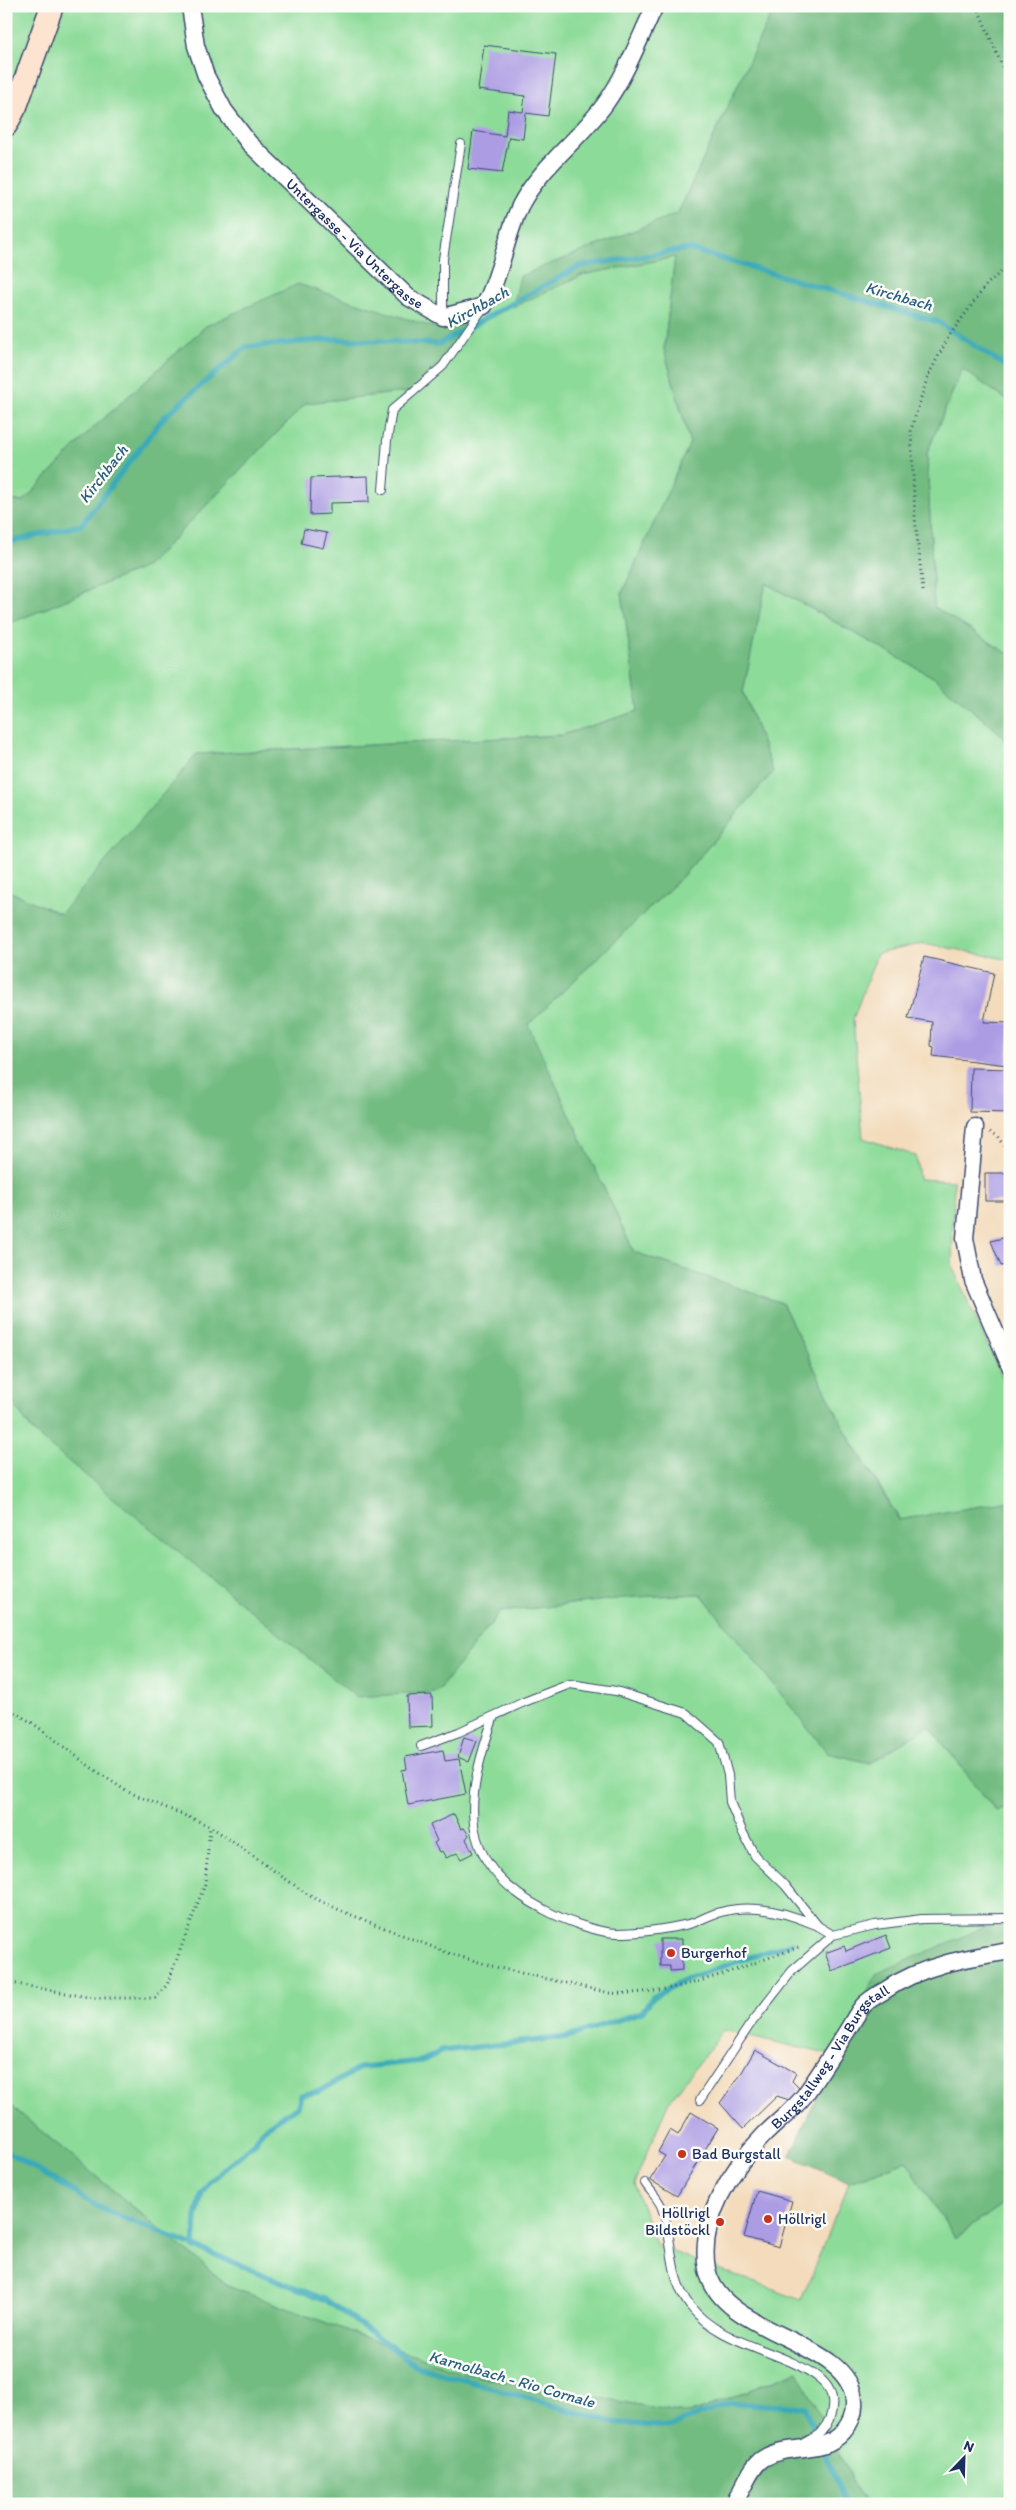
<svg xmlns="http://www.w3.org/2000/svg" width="1016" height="2510" font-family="Itim,sans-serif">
<rect width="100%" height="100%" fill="#fdfcf7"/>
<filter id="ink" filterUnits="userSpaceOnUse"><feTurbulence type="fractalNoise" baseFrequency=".02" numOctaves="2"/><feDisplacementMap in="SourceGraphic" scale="10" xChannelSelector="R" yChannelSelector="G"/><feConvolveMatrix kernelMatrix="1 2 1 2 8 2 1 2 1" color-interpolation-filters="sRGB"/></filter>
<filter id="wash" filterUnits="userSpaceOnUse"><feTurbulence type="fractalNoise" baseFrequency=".0096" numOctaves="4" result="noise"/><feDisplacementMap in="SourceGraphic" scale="20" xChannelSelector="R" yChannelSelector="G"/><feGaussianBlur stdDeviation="1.12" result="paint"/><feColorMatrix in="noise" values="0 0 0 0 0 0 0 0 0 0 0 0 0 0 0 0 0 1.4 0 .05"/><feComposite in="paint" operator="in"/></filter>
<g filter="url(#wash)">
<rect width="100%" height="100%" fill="#f3dbbb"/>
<path fill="#8ddb99" stroke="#54857c" d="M6 6H775L678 213 521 276 513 306 582 275 675 256 664 349 690 443 622 593 638 711 562 735 197 754 61 915 6 890V625L147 566 306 403 414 391 463 320 436 329 298 285 206 326 91 430 23 502 6 499Z
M962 369 1010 402V655L934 607 927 453Z
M765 583 933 677 1002 735 1010 756V960L924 943 877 954 853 1019 863 1138 916 1156 919 1179 954 1181 952 1266 1002 1377 1010 1371V1501L900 1520 846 1432 782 1303 634 1252 527 1025 682 877 773 772 743 692Z
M6 1393 34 1433 437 1692 500 1612 633 1597 701 1594 828 1753 870 1763 929 1726 996 1811 1010 1806V1916L835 2056 724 2030 668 2103 634 2184 657 2246 801 2300 849 2182 906 2161 955 2238 1010 2199V2504H864L797 2371 689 2414 461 2373 230 2287 6 2102Z"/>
<path fill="#72bb81" stroke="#467570" d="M775 6H1010V402L962 369 927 453 934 607 1010 655V756L1002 735 933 677 766 583 743 692 773 772 682 877 528 1025 634 1252 782 1303 846 1432 899 1520 1010 1501V1806L996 1811 929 1726 870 1763 828 1753 701 1594 633 1597 500 1612 437 1692 356 1697 34 1433 6 1393V890L61 914 197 754 562 735 638 711 622 593 690 443 664 349 675 257 582 275 513 307 520 276 678 213Z
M298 284 436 328 463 320 484 306 443 366 414 391 306 403 147 566 6 625V499L23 502 91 430 206 326Z
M1010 1916V2199L955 2238 906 2161 849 2182 790 2156 835 2056 876 1974Z
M6 2102 230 2287 461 2373 689 2414 798 2371 864 2504H6Z"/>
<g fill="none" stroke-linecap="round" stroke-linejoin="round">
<path stroke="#3aaab8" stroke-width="5.5" d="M6 543 81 525 164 417 246 347 334 339 439 344 580 266 689 249 938 322 1010 369
M6 2151 100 2208 326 2300 419 2367 611 2422 668 2427 731 2403 805 2407 818 2438
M194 2248 196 2217 202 2193 210 2182 255 2142 263 2129 298 2106 301 2095 318 2092 362 2067 422 2061 442 2051 567 2037 642 2012 653 1997 686 1979 792 1943
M822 2446 846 2504"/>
</g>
<g id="blocks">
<path fill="#ac9ce4" d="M484 45 556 54 548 116 526 113 523 139 509 137 502 173 468 169 473 131 505 136 508 110 523 112 525 96 478 90Z
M368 476 369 502 330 503V514L310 515 311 478Z
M304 529 327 533 323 548 301 543Z
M924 957 994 973 984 1022 1010 1023 1007 1065 933 1056 934 1047 931 1046 932 1022 908 1018Z
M971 1068 1010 1069V1113L970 1112Z
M985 1173H1010V1201H985Z
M1010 1236V1264L1001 1266 991 1241Z
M432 1695 433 1726 408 1727 407 1696Z
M464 1737 477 1741 469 1762 458 1757Z
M443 1750 445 1761 459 1759 466 1794 408 1805 402 1770 407 1769 405 1757Z
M454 1814 461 1829 464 1828 469 1835 466 1839 473 1853 461 1859 457 1853 446 1858 442 1851 439 1852 434 1843 437 1841 430 1825Z
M886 1935 891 1948 832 1971 825 1953 844 1946 846 1951Z
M660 1939H682V1970L670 1971V1966H660Z
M755 2050 796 2073 792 2081 800 2089 789 2100 777 2096 743 2129 720 2103 739 2077Z
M691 2112 718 2128 677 2196 650 2180 665 2156 658 2152 670 2130 678 2135Z
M757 2191 792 2201 779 2247 744 2237Z"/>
</g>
</g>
<g filter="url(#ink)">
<use href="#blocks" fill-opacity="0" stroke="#3b496c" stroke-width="1"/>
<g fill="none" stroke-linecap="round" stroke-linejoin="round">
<g stroke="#3b496c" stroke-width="10">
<path id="lane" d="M443 317V259L461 144
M383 490 387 440 392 410 443 366 483 308
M494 1716C465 1799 454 1863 543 1909 561 1919 597 1933 618 1933 641 1933 666 1929 689 1924 700 1921 710 1914 721 1912 752 1903 788 1913 816 1925
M421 1746 459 1732 524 1702 570 1684 616 1691 686 1713 719 1742 728 1775 730 1802 742 1831 755 1856 785 1885 818 1926 833 1935 875 1925 922 1919 1010 1918
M700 2100 749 2026 792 1971 833 1935
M645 2183C650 2191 659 2199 662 2208 674 2240 668 2278 690 2306 721 2346 781 2349 819 2378 838 2392 835 2416 821 2432 817 2437 808 2440 802 2444"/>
</g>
<g stroke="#3b496c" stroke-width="19">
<g id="street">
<path id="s1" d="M190 6 196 46 206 76 224 110 249 143 408 297 443 317 484 306C501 275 505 239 520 206 540 167 579 140 605 104 626 75 639 39 655 6"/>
<path d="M975 1127 965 1238 973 1280 1010 1366"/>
<path id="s2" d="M733 2504C743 2491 750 2466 764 2458 790 2442 822 2456 843 2432 851 2423 855 2413 854 2401 851 2339 720 2336 707 2269 698 2220 732 2168 764 2135 777 2122 793 2110 804 2096 819 2075 833 2053 847 2031 852 2023 857 2013 863 2006 868 2000 877 1995 884 1991 922 1965 965 1958 1010 1951"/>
</g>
</g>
<g stroke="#3b496c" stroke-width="25">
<path id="secondary" d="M6 125 16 106 52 6"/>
</g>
<path stroke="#3b496c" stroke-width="3" stroke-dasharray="1 4" stroke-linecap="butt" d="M977 6 1010 85
M923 591 915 518 911 430 928 376 949 336 987 284 1010 264
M990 1132 998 1136 1010 1153
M6 1707 34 1724 89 1766 126 1791 210 1826 310 1896 344 1912 448 1953 499 1968 610 1993C676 1996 738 1968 799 1947
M6 1982 93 1998H155L167 1985 205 1884 210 1827"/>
<use href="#lane" stroke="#fff" stroke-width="8"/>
<use href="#street" stroke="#fff" stroke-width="16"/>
<use href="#secondary" stroke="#fde4d1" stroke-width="22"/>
</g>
</g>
<g fill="#c8321e" stroke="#fdfcf7" stroke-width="2">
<circle cx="671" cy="1953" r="5"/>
<circle cx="682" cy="2154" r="5"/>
<circle cx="768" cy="2219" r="5"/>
<circle cx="720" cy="2222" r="5"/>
</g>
<g text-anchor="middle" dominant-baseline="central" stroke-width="5" stroke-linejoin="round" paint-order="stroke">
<g font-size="15" fill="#1b2f5e" stroke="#fdfcf7">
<text stroke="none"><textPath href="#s1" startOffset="298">Untergasse - Via Untergasse</textPath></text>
<text stroke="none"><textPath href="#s2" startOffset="635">Burgstallweg - Via Burgstall</textPath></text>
</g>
<g font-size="15" fill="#1b2f5e" stroke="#fdfcf7" text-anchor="start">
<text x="681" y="1953">Burgerhof</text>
<text x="692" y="2154">Bad Burgstall</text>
<text x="710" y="2213" text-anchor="end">Höllrigl<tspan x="710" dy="17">Bildstöckl</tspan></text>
<text x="778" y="2219">Höllrigl</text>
</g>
<g font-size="16" font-style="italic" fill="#276082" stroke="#fdfcf7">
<text transform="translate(899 296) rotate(16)">Kirchbach</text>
<text transform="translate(477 307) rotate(-29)">Kirchbach</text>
<text transform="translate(103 474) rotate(-52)">Kirchbach</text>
<text transform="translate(512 2379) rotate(16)">Karnolbach - Rio Cornale</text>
</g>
</g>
<rect width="1016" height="2510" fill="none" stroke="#fdfcf7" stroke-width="25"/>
<g transform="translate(964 2458) rotate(23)" stroke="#fdfcf7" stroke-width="4" paint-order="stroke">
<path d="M0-4L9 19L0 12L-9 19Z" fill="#1b2f5e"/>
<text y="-8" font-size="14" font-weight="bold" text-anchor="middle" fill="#1b2f5e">N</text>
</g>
</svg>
